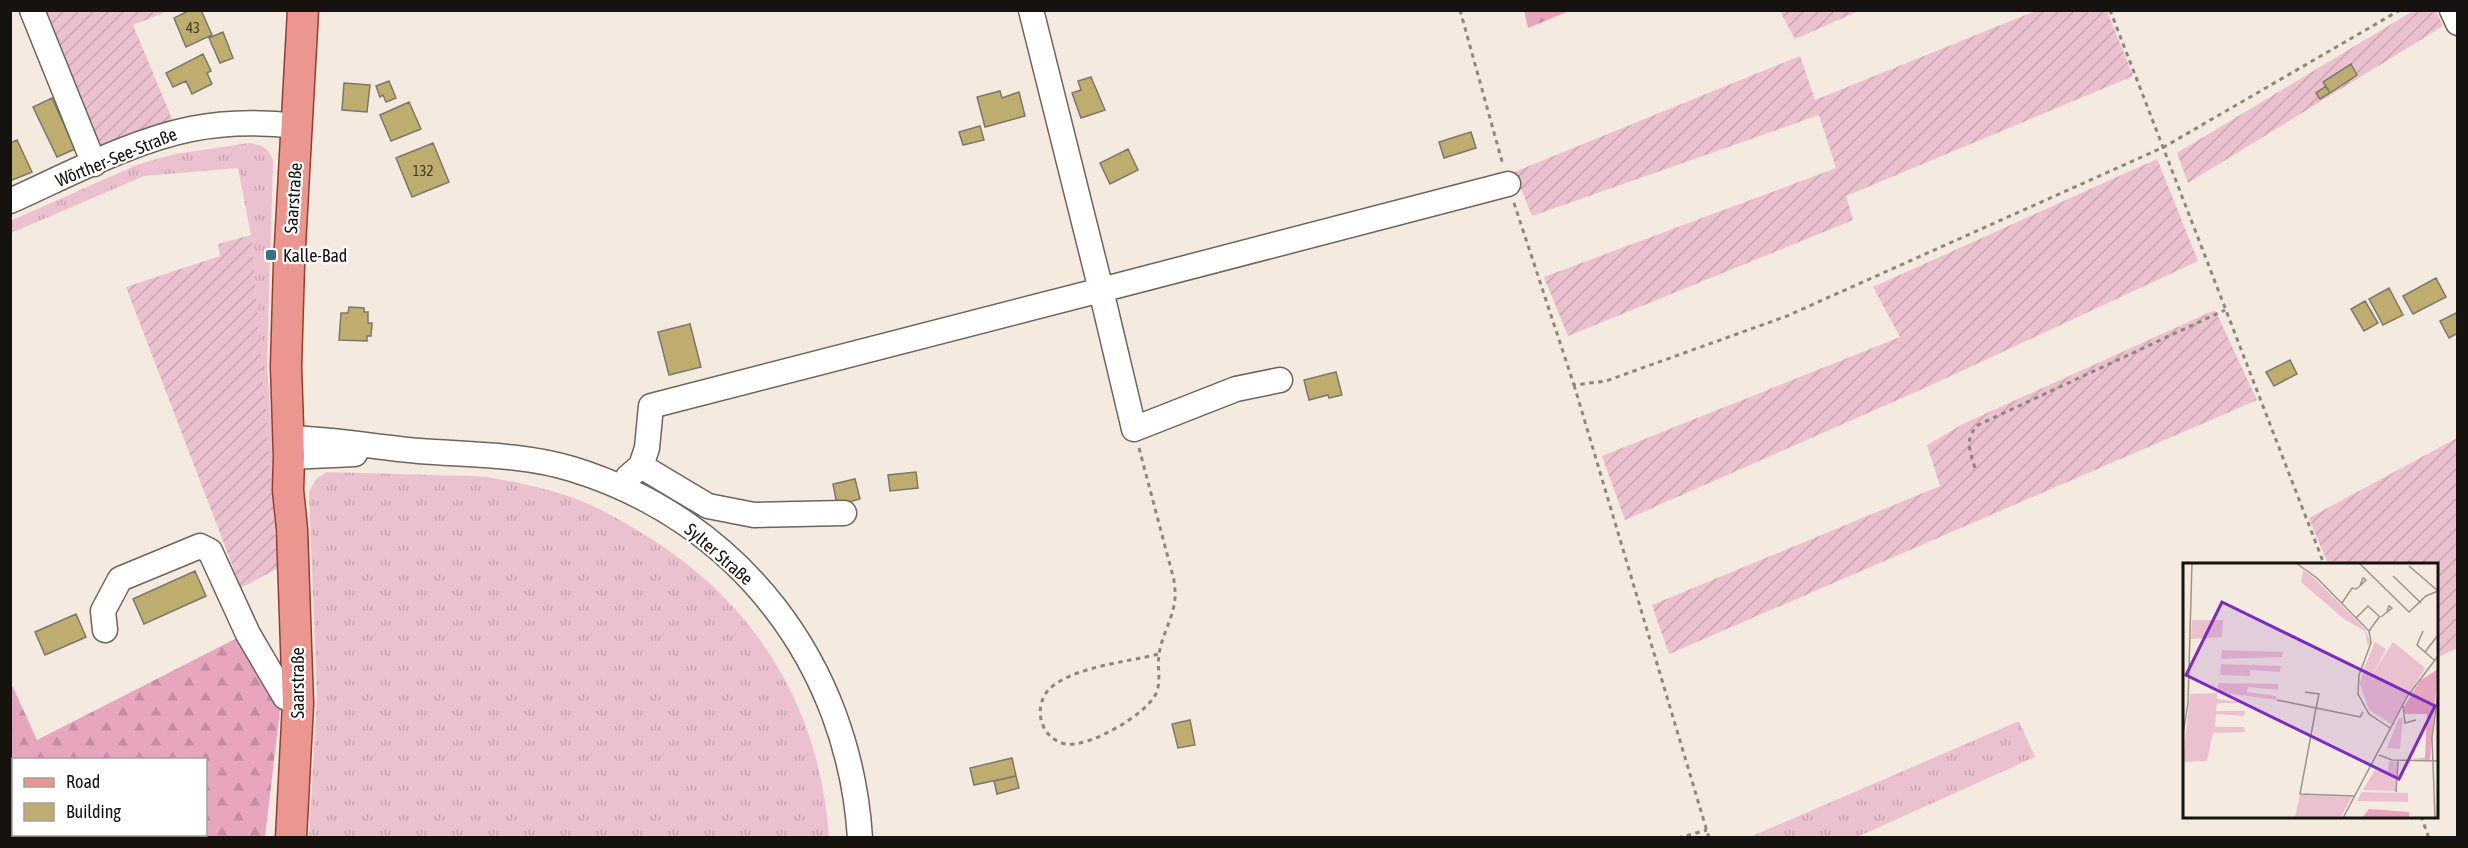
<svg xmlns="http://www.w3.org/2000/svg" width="2468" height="848" font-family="'Asap Condensed',sans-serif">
<defs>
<pattern id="grass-tufts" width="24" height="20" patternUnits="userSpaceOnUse" patternTransform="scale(1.5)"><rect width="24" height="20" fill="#ebc0cf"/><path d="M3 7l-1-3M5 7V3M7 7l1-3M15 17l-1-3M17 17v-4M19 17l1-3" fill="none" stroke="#c9a4b1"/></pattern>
<pattern id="forest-firs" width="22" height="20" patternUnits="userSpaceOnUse" patternTransform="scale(1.5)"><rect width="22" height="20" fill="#e7a5be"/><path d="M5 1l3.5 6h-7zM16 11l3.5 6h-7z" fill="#c58da2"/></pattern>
<pattern id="garden-furrows" width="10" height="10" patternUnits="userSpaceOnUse" patternTransform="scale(1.5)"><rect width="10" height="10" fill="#ebc0cf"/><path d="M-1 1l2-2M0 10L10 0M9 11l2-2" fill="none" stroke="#c9a4b1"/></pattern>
</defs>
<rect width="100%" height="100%" fill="#f5eae0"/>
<path fill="url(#grass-tufts)" d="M249 143C262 145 270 148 273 161L267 366 278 513 273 512 251 235 238 168 144 176 11 233 10 221 139 164 175 154Z
M327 472C362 473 397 474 432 475 449 476 468 475 486 477 507 480 528 485 548 490 580 498 607 512 635 529 752 597 819 702 829 837H309L317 697 309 492 316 479Z
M2019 721 2035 757 1857 837H1750Z"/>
<path fill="url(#forest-firs)" d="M1524 10H1569V11L1528 28Z
M241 636 283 684 265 837H18L17 835 206 834V760H14L13 824 10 815V681L37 740Z"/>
<path fill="url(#garden-furrows)" d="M32 11H168L133 25 172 119 92 150Z
M1785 11V10L1859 11 1795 39 1781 13Z
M2035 11H2107L2133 76 1846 196 1853 220 1568 336 1544 277 1836 168 1819 115 1532 216 1514 172 1800 56 1815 100Z
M2413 11H2436L2443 26 2188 183 2177 153Z
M2157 159 2198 261 1927 387 1625 520 1602 456 1900 337 1873 287Z
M251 235 278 568 241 588 126 287 220 256 218 244Z
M2215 310 2257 400 1669 654 1652 605 1940 486 1927 445 1965 423Z
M2457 438V648L2437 658 2436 564H2328L2309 518Z"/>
<path fill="#bead6f" stroke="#7b786c" stroke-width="1.5" d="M190 10H201L212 35 186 47 174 18Z
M223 32 233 58 220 63 209 38Z
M203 54 211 71 207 73 212 84 192 94 186 81 173 87 166 73Z
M2351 64 2357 75 2330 93 2323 82Z
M1091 77 1105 110 1081 118 1072 93 1081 90 1078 81Z
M389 81 396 98 386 102 383 95 380 97 376 86Z
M344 83 370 85 367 112 342 110Z
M2326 86 2330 93 2320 99 2316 93Z
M1000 91 1002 98 1019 92 1025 116 985 127 977 97Z
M52 98 75 149 57 157 33 107Z
M409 102 421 129 391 141 380 115Z
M980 126 984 140 963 145 959 132Z
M1471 132 1476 148 1444 158 1439 142Z
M17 140 32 172 10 181V143Z
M433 143 449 182 412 197 396 158Z
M1128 149 1138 170 1110 184 1100 163Z
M2436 278 2446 297 2413 314 2403 296Z
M2389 288 2403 315 2383 325 2369 299Z
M2365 301 2378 323 2364 331 2351 309Z
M349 307 364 308V312H368V323H372L371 336H367V341L339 340 341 313H348Z
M2458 312V333L2449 338 2440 321Z
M690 324 701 367 669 375 658 332Z
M2290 360 2297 374 2274 386 2266 372Z
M1336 372 1342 395 1329 398 1328 395 1309 400 1304 380Z
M916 472 918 488 890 491 888 475Z
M855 479 860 499 837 505 833 484Z
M195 571 206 596 144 624 133 599Z
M76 614 86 637 45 655 35 632Z
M1190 720 1195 745 1178 748 1172 724Z
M1012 758 1016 776 974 785 970 768Z
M1016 776 1019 788 997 794 994 781Z"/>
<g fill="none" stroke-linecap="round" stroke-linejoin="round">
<g stroke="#6e645c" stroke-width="27">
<path id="minor" d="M32 10 94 164
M2452 10 2458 23
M10 201C66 176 131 141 191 129 225 122 263 122 297 126
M1280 380 1236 389 1134 429 1101 290 1508 184
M288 438C333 439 375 447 419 451 470 455 522 454 572 469 739 520 849 664 860 838
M289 457 355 454
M641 466 647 448 651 406 1101 290 1031 10
M628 477 641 466 708 506 754 515 844 513
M105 630 103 611 120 579 200 546 210 551 248 634 285 697 298 704"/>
</g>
<g stroke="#983c32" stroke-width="33">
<path id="major" d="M291 838 298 704 292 529 288 490 289 457 286 366 289 264 303 10"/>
</g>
<path stroke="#8e867f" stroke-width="3" stroke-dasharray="4.5 4.5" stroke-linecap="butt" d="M1460 10 1503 165
M2110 10 2324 564
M1514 203 1574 385 1606 381 1787 316 2164 147 2400 10
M1574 385 1709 838
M1139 448 1174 580C1174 586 1176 592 1175 598 1174 617 1161 636 1159 655 1157 667 1161 679 1157 691 1150 713 1089 748 1066 744 1038 739 1031 701 1054 685 1080 666 1127 662 1159 654
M1975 468C1970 451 1964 439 1978 425L2225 310
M2421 816 2429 838
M1678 838 1707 830"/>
<use href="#minor" stroke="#fff" stroke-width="24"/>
<use href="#major" stroke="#eb978f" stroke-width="30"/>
</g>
<rect fill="#356f88" stroke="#fff" stroke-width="2" x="265" y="249" width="12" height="12" rx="3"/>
<g text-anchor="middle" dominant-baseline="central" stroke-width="4.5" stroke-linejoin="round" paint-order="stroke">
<g font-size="15" fill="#403927">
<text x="193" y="27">43</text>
<text x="423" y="170">132</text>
</g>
<g font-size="18" fill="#16120f" stroke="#fff">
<text transform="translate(116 157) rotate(-22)">Wörther-See-Straße</text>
<text transform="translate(293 198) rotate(-86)">Saarstraße</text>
<text transform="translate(719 554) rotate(41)">Sylter Straße</text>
<text transform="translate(297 683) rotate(-90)">Saarstraße</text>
</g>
<g font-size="18" fill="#16120f" stroke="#fff" text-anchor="start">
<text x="283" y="255">Kalle-Bad</text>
</g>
</g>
<g transform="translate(2183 563)">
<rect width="255" height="255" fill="#f5eae0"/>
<path d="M115 4 129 13 182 66 187 79 185 84 182 68 161 56 118 19 120 8ZM210 79 242 105 208 161 186 147 177 121 181 105 190 111ZM179 229 225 230V239L174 238ZM117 232 169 234 157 255H112Z" fill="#ebc0cf"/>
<path d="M255 106 247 197 227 196 242 195 244 151H222L220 145 238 117ZM186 246 226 249V255H230H179Z" fill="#e7a5be"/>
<path d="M9 57H40L39 74 8 76ZM192 79 203 86 190 111 181 105ZM39 87 100 89 99 94 38 96ZM38 101 66 102 98 103 97 109 67 107V113L37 112ZM35 120 95 121V127L65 124 64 129 93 133V137L35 129ZM34 130V136L63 140H34L33 148H62L61 153 33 151 32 164H61L62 169 30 170 24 198 0 199 7 131ZM216 155H220L217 186 204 185ZM206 198 214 199 213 228 180 227 192 207 205 208Z" fill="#ebc0cf"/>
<path fill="none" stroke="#9c948c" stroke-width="1.5" d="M113 0 134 15 186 68 188 80 176 112 175 131 186 151 207 165M176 0 226 49 243 33 255 28 226 3M210 13 238 40M159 40 169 25 173 26 178 22 183 17 180 15 177 23M198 54 209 45 206 43 204 48M173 55 185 43 196 53M186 68 197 53M240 68 234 82 251 97M242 89 255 72M94 137 133 145 136 131 122 129M220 143 222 160 233 157M0 171 5 140 9 0M196 192 209 197 255 198M213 229 215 198M172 233 117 231 133 145 177 154 180 149M160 255 224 134 255 93M252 255 249 175 255 130"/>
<path fill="#7b2cbf" fill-opacity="0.15" stroke="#7b2cbf" stroke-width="3" d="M39 39 252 143 216 216 3 112Z"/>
<rect width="255" height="255" fill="none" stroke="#16120f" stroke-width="3"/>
</g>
<rect width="2468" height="848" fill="none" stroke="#16120f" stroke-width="24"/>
<rect x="12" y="758" width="195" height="78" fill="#ffffff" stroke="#a2a09f" stroke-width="1.5"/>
<rect x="24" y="778" width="30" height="9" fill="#eb978f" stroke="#a2a09f" stroke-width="1.5"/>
<text x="66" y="788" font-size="18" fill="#16120f">Road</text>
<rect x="24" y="803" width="30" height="18" fill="#bead6f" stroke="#a2a09f" stroke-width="1.5"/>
<text x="66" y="818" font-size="18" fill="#16120f">Building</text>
</svg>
